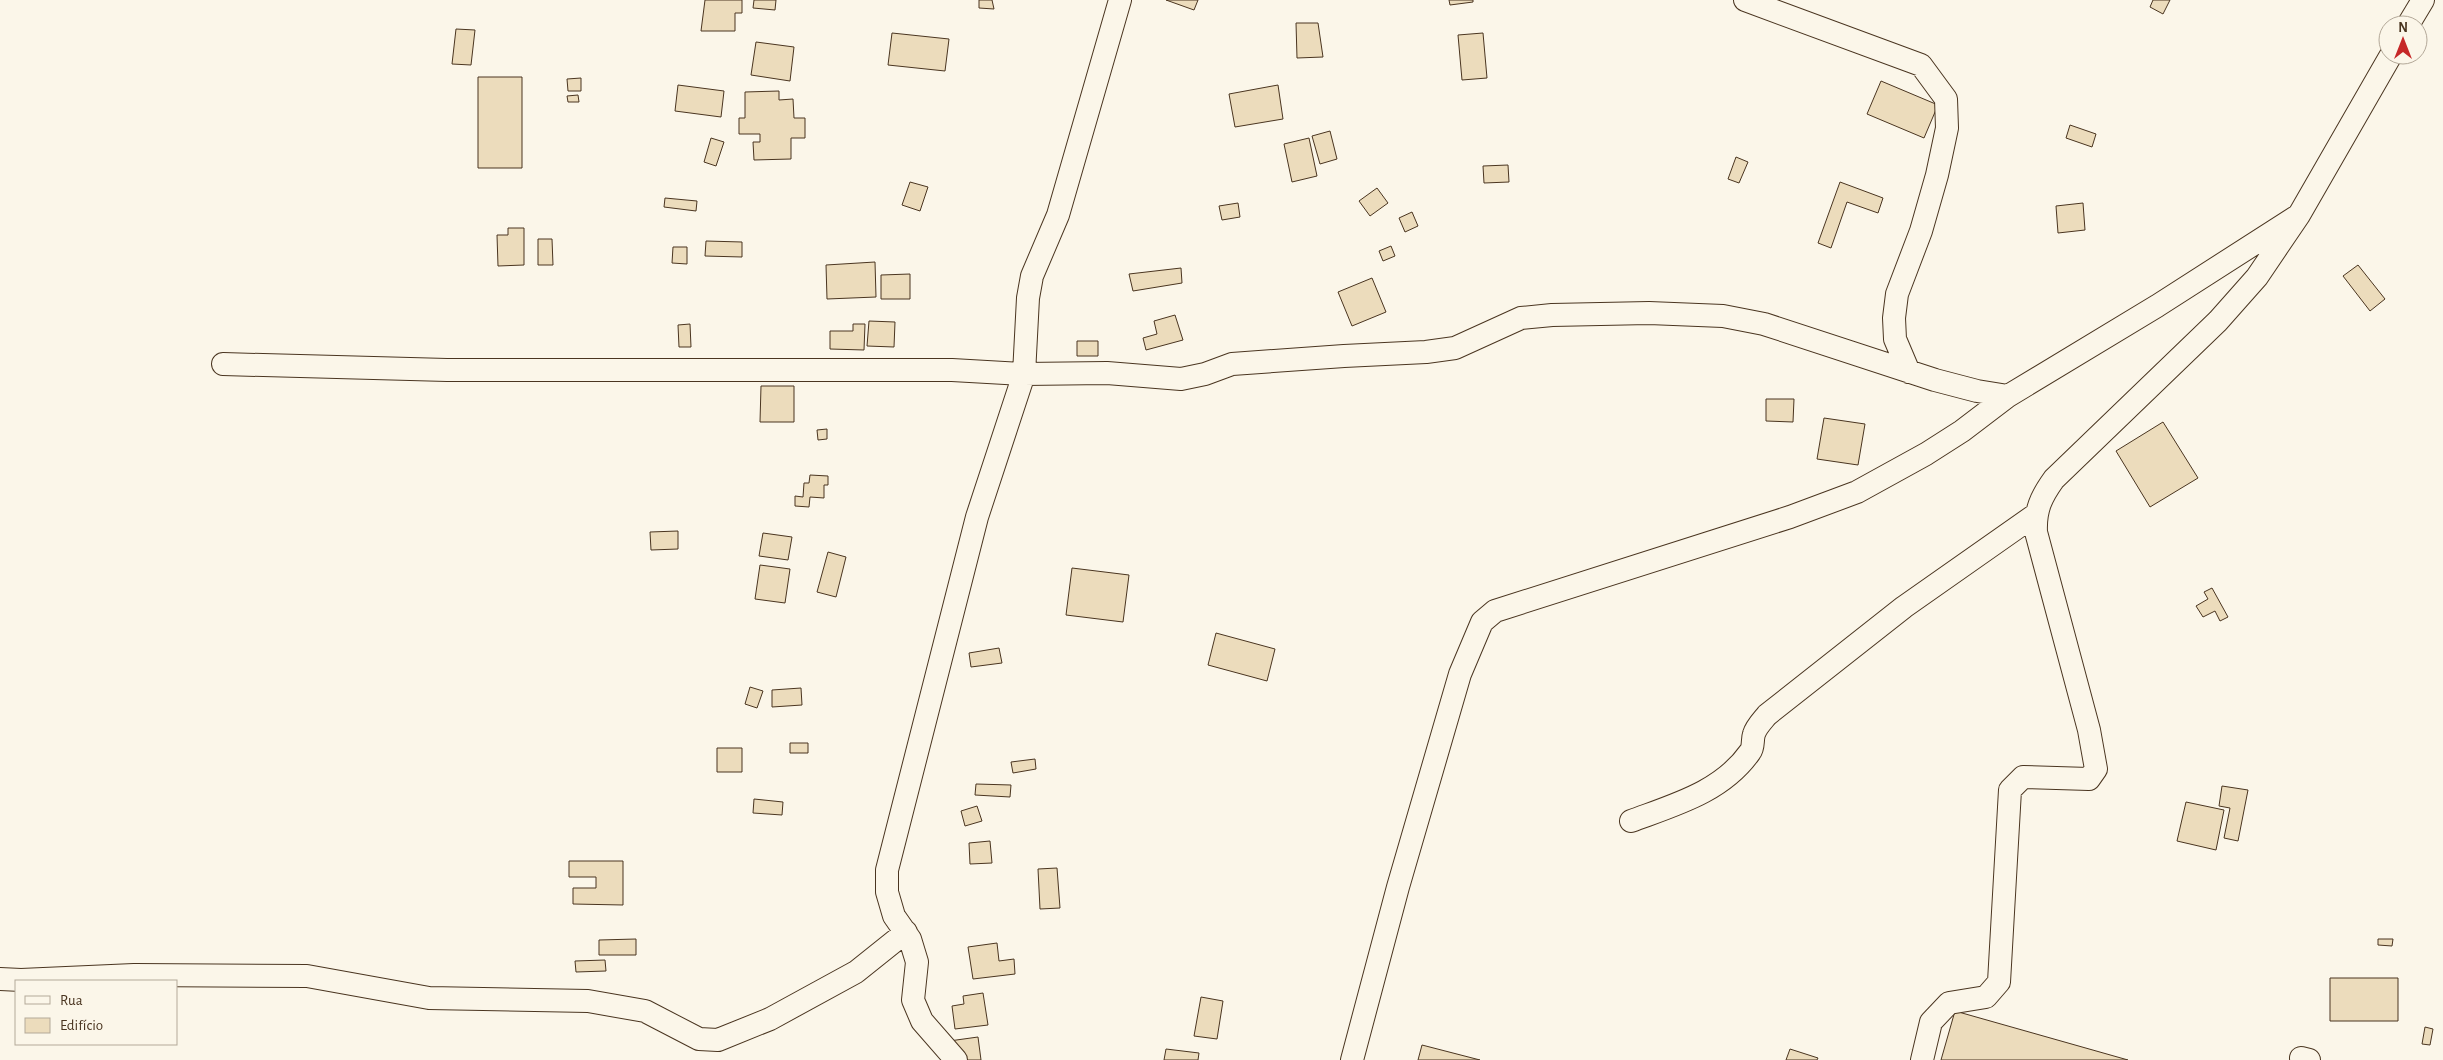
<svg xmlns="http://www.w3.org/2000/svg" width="2443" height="1060" font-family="'Alegreya Sans',sans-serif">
<rect width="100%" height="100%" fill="#fbf6e9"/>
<path fill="#ecdcbc" stroke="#4a3520" d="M705 0H742V13H735V31H701Z
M754 0H776L775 10 753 8Z
M979 0H992L994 9 979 8Z
M1166 0H1198L1194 10Z
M1449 0H1473V2L1450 5Z
M2153 0H2170L2163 14 2150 7Z
M1296 23H1318L1323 57 1297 58Z
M456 29 475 30 471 65 452 64Z
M892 33 949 39 945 71 888 65Z
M1483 33 1487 78 1462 80 1458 35Z
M756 42 794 47 790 81 751 75Z
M478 77H522V168H478Z
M581 78V91H568L567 79Z
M1881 81 1938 105 1924 138 1867 114Z
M678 85 724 91 721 117 675 111Z
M1278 85 1283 119 1235 127 1229 94Z
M779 91V100L793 99 794 118H805V138H791V159L754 160 753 142H760V134H739V118H745V92Z
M578 95 579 102H568L567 96Z
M2070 125 2096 134 2092 147 2066 138Z
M1330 131 1337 159 1320 164 1312 136Z
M711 138 724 142 716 166 704 162Z
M1309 138 1317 176 1292 182 1284 144Z
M1736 157 1748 162 1739 183 1728 179Z
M1508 165 1509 182 1484 183 1483 166Z
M910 182 928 187 920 211 902 205Z
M1840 182 1883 198 1878 213 1847 202 1831 248 1818 243Z
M1377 188 1388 203 1370 216 1359 201Z
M665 198 697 201 696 211 664 207Z
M1238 203 1240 217 1222 220 1219 206Z
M2083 203 2085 230 2058 233 2056 206Z
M1412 212 1418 226 1405 232 1399 218Z
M508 228H524V265L498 266 497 235H508Z
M538 239H552L553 265H538Z
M706 241 742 242V257L705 256Z
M1391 246 1395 256 1383 261 1379 251Z
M673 247H687V264L672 263Z
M875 262 876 297 827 299 826 265Z
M2358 265 2385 299 2370 311 2343 276Z
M1181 268 1182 283 1133 291 1129 274Z
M910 274V299H881V275Z
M1372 278 1386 312 1352 326 1338 292Z
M1175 315 1183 340 1146 350 1143 338 1157 334 1154 321Z
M869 321 895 322 894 347 867 346Z
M690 324 691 347H679L678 325Z
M853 324H865L864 350 830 349V331H853Z
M1077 341H1098V356H1077Z
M761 386H794V422H760Z
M1766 399H1794L1793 422 1766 421Z
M1824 418 1865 424 1858 465 1817 459Z
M2163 422 2198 478 2150 507 2116 451Z
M827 429V439L818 440 817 430Z
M810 475 828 476V485H824V498L810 497 809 507 795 506V496L803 497 804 483H809Z
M678 531V549L651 550 650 532Z
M763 533 792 537 788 560 759 556Z
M828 552 846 557 836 597 817 592Z
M760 565 790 569 785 603 755 599Z
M1072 568 1129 575 1123 622 1066 615Z
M2212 588 2228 617 2220 621 2215 611 2203 617 2196 606 2208 599 2204 592Z
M1216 633 1275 649 1267 681 1208 665Z
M999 648 1002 663 971 667 969 653Z
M750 687 763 691 757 708 745 704Z
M801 688 802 705 772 707V690Z
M790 743H808V753H790Z
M717 748H742V772H717Z
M1035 759 1036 769 1013 773 1011 762Z
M976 784 1011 785 1010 797 975 795Z
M2222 786 2248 790 2238 841 2224 838 2230 808 2219 806Z
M754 799 783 802 782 815 753 813Z
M2186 802 2224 810 2216 850 2177 841Z
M977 806 982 821 965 826 961 811Z
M990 841 992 863 970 864 969 843Z
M569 861H623V905L573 904V888H596V877H569Z
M1057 868 1060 908 1040 909 1038 869Z
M636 939V955H599V940Z
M2378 939H2393L2392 946 2378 945Z
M997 943 999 961 1014 959 1015 974 973 979 968 947Z
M605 960 606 971 576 972 575 961Z
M2330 978H2398V1021H2330Z
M983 993 988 1025 955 1029 952 1006 964 1004 963 996Z
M1201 997 1223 1001 1217 1039 1194 1036Z
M1955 1011 2128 1060H1941Z
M2425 1027 2433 1029 2430 1045 2422 1044Z
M978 1037 981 1060H945L942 1042Z
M1422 1045 1480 1060H1418Z
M1166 1049 1199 1053 1198 1060H1164Z
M1790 1049 1818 1058 1817 1060H1786Z"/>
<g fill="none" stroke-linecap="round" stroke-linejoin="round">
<g stroke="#4a3520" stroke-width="24">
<path id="minor" d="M1745 0 1921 65 1946 99 1947 128 1937 175 1921 231 1897 294 1894 318 1895 339 1909 372
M2408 25 2423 0
M223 364 447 370H952L1024 374 1107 373 1181 379 1205 374 1232 364 1344 356 1426 352 1455 348 1521 318 1552 315 1649 313 1723 316 1764 324 1935 380 1977 391 2008 396
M1631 821C1674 805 1722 792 1750 752 1754 747 1752 740 1754 734 1756 727 1763 720 1767 715L1904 607 2035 515
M0 979 21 980 134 975 307 976 429 998 588 1001 645 1011 699 1039 718 1040 770 1019 856 972 906 932
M2301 1058 2309 1060
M956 1060 922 1021 913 1000 917 962 910 939 894 916 887 892V870L977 517 1024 374 1028 298 1032 276 1058 215 1120 0
M1352 1060 1398 887 1460 674 1482 622 1495 611 1790 517 1857 492 1926 454 1962 431 2008 396 2157 306 2299 215
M1922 1060 1931 1022 1949 1003 1986 997 1999 982 2010 790 2023 777 2089 779 2096 769 2089 730 2036 532C2035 510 2041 497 2054 479L2218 321 2257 277 2299 215 2391 55"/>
</g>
<use href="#minor" stroke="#fbf6e9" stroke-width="22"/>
</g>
<rect x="15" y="980" width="162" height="65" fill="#fbf6e9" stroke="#b4a999"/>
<rect x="25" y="996" width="25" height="8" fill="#fbf6e9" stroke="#b4a999"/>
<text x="60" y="1005" font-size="15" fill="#4a3520">Rua</text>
<rect x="25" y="1018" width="25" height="15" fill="#ecdcbc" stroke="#b4a999"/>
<text x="60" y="1030" font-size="15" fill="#4a3520">Edifício</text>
<g transform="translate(2403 40)"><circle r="24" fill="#fbf6e9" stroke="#b4a999"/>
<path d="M0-4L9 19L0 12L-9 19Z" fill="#c62828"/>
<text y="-8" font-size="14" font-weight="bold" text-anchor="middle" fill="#4a3520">N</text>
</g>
</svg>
